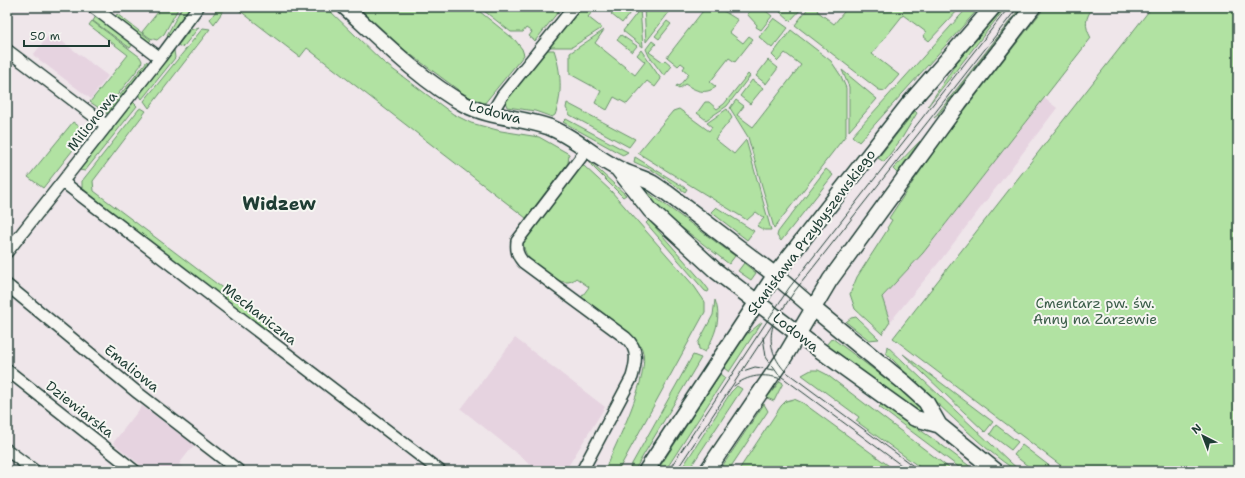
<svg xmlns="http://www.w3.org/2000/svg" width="1245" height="478" font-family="'Shantell Sans',sans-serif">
<rect width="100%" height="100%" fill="#efe6ea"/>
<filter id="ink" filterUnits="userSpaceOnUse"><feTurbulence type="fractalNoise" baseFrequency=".025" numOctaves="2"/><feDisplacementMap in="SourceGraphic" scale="8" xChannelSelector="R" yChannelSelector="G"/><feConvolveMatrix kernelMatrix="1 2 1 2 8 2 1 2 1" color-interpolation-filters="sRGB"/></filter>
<g filter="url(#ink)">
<path fill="#e6d3e0" d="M51 33 108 76 91 99 33 55Z
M1044 98 1057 108 940 261 890 322 882 297 923 253Z
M515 338 605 407 565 471H539L461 409Z
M142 406 194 445 179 464 188 471H148L113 443Z"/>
<path fill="#b1e2a2" stroke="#68906b" d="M162 7H179L164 34 157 40 150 38 142 32Z
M182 7H190L169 40 167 35Z
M219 7H226L214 24 210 19Z
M235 7H317L330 11 383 62 453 114 471 123 501 131 539 137 569 154 568 163 526 218 307 48 300 57Z
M358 7H474L515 40 522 49 524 55 484 104 465 95 406 51Z
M479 7H562L535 41 529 36 532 32 526 28 523 32H511Z
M580 7H596L588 17 602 28 572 47H548Z
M617 7H633L634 8 622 23 611 14Z
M644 7H673L646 42Z
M706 7H717L738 20 729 32 743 43 749 36 753 39 735 62 729 58 710 82 716 87C705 95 696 91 685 84L679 89 676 87 677 85 679 86 689 74 683 69 685 66 681 63 678 66 667 57Z
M745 7H761L772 16 761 30 756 27 757 25 747 14 749 12Z
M779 7H803L790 21 780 12Z
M809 7H820L817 11 834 24 848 7H961L929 41 923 36 926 32 903 15 872 54 899 75 885 91 879 90 795 25Z
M968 7H980L859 142 852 136Z
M1005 7H1006L928 106 957 62Z
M1021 7 938 115 934 118Z
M1045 7H1093C1085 19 1084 25 1091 38L923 253 882 297 890 322 882 334 855 309 850 294 857 277 888 229 887 228 892 220 889 218C936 144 991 76 1045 7Z
M1152 7H1238V471H1068L893 338Z
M640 9 643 47 623 31Z
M117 14 151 40 148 43 115 17Z
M96 16 133 44 130 48 93 21Z
M774 18 788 28 772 48 759 37Z
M92 21 140 57 142 61 141 65 107 108 102 110 90 102 128 55 89 25Z
M667 21 671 24 659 39 655 36Z
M199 27 184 46 181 47 178 45 190 30Z
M203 28 210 29 149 108 144 101Z
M604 30 595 43 635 75 645 62 637 55 641 50 661 79 655 87 647 81 627 104 614 97 607 110 595 103 601 91 570 74V53Z
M791 30 831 61 841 76 846 88V135L774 228 748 137 730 108 736 100 744 106 737 115 753 127 801 65 785 53 778 61 772 55Z
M621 35 637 46 632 52 617 40Z
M652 41 656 44 649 52 663 62 665 60 672 66 664 76 649 56 646 49Z
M174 50 175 58 142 99 140 96 141 92Z
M546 50H554C561 71 563 94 555 115L552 117 535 111 507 107 505 101Z
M768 60 778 68 766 84 756 76Z
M147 61 148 65 110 113 105 114Z
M842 70 877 99 849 131V87Z
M748 74 750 76 727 106 706 120 697 113 705 102H709L717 109 724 104Z
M752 80 763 88 750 104 740 96Z
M133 102 137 106 85 171 79 170Z
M567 103 635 139 629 147 570 115 566 108Z
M141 108 146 111 93 181 94 191 274 327 266 332 82 188V181L139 109Z
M679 109 709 131 712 127 707 123 727 109 732 118 715 139 734 154 746 140 771 230H764L757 226 764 218 756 212 747 220 638 153 673 111Z
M915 111 917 113 902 138 884 162 878 158Z
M566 119 622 149 628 152 623 155 619 153 563 122Z
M73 122 87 132 43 188 28 177Z
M920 141 897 173 893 169Z
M635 157 687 189 685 192 652 170 634 162Z
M591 163 626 195 623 197 590 164Z
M584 166 611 191 694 286 705 302V312L618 471H604C615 446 652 374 642 349 638 336 593 309 580 299L589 287 576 278C564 291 539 270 530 259 525 254 523 246 523 239L575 170Z
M826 169 833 175 781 241 777 236 778 232Z
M645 190 735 256 729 264 659 210 643 191Z
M716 207 754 231 747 240 711 212Z
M649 220 703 282 709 290 708 292 705 291 646 223Z
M744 263 756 273 751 280 738 271Z
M715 300C722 318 715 336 705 352L699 349 698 343 713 315Z
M856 317 857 318 879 339 869 340 846 322 851 318Z
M762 322 729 372 724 368 746 335Z
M832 338 918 403 929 417 919 413 826 345Z
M887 346 1009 461 1020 471C1004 471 904 371 886 353Z
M903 354 993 422 985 432Z
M693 355 701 358 634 471H628Z
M811 370H818L826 374 953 471H925L856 421 859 417 802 375Z
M720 374 725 378 665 471H657Z
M780 381 783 383 774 401 767 398Z
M737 386 742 389 688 471H680L731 392Z
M794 399 803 403 896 471H738L781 406 786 401Z
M764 404 768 411 728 471H719Z
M882 404 939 443 976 471H964L879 407Z
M996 425 1018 442 1011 450 990 434Z
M1022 445 1056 471H1034L1014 455Z"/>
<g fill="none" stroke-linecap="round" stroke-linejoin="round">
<g stroke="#1f3d34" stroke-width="14">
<path id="street" d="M93 7 160 58
M7 50 107 126
M491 114 502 96 574 7
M63 182 440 471
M7 252 160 58 198 7
M7 285 138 393 239 471
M7 370 135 471
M7 450 35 471
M582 471 632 377C636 363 639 349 626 338L523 262C517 255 516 250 517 241L588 148"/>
</g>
<g stroke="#1f3d34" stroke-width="18">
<path id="secondary" d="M345 7C380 39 423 82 464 104 490 118 521 117 549 127 575 137 594 157 619 169 629 175 642 177 652 183 657 186 662 190 667 193L775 275 813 308 906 384 926 402 939 425 996 471
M618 169 651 211 716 271 814 346 914 418 939 425
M646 471 775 275 908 105 993 7
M707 471 785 356 830 280 959 103 1033 7"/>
</g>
<use href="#street" stroke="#f6f6f2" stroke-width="11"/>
<use href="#secondary" stroke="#f6f6f2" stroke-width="15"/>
<path stroke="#1f3d34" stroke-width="1" d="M773 326C768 342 773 358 785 371L920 471
M763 337 766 357 778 374 909 471
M740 372 755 367 774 370
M734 386C748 375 764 373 781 379
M668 471 789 288 1009 7
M676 471 794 292 1018 7"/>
</g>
</g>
<g text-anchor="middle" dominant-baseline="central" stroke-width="4" stroke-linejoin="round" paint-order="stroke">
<g font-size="14" fill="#1f3d34" stroke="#f6f6f2">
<text transform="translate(495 112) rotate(15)">Lodowa</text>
<text transform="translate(92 121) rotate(-52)">Milionowa</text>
<text transform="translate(811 232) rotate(-53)">Stanisława Przybyszewskiego</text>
<text transform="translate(260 314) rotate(38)">Mechaniczna</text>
<text transform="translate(796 332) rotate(38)">Lodowa</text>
<text transform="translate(132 368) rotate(39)">Emaliowa</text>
<text transform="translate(80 409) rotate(38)">Dziewiarska</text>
</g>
<g font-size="14" fill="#3c5e4a" stroke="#f6f6f2">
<text x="1095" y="303">Cmentarz pw. św.<tspan x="1095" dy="16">Anny na Zarzewie</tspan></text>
</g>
<g font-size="18" font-weight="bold" fill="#1f3d34" stroke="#f6f6f2">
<text x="279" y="204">Widzew</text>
</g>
</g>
<rect width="1245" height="478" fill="none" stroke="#f6f6f2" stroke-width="24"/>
<rect x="12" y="12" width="1221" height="454" fill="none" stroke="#1f3d34" stroke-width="1.5" filter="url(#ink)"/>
<g transform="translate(1203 436) rotate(318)" stroke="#f6f6f2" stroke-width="3" paint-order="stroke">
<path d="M0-3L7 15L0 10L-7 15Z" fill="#1f3d34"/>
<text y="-6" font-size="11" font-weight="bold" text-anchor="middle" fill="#1f3d34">N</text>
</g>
<path d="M24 40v6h85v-6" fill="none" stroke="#1f3d34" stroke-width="2"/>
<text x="30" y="40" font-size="12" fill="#1f3d34" stroke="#f6f6f2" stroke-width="3" paint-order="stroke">50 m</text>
</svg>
